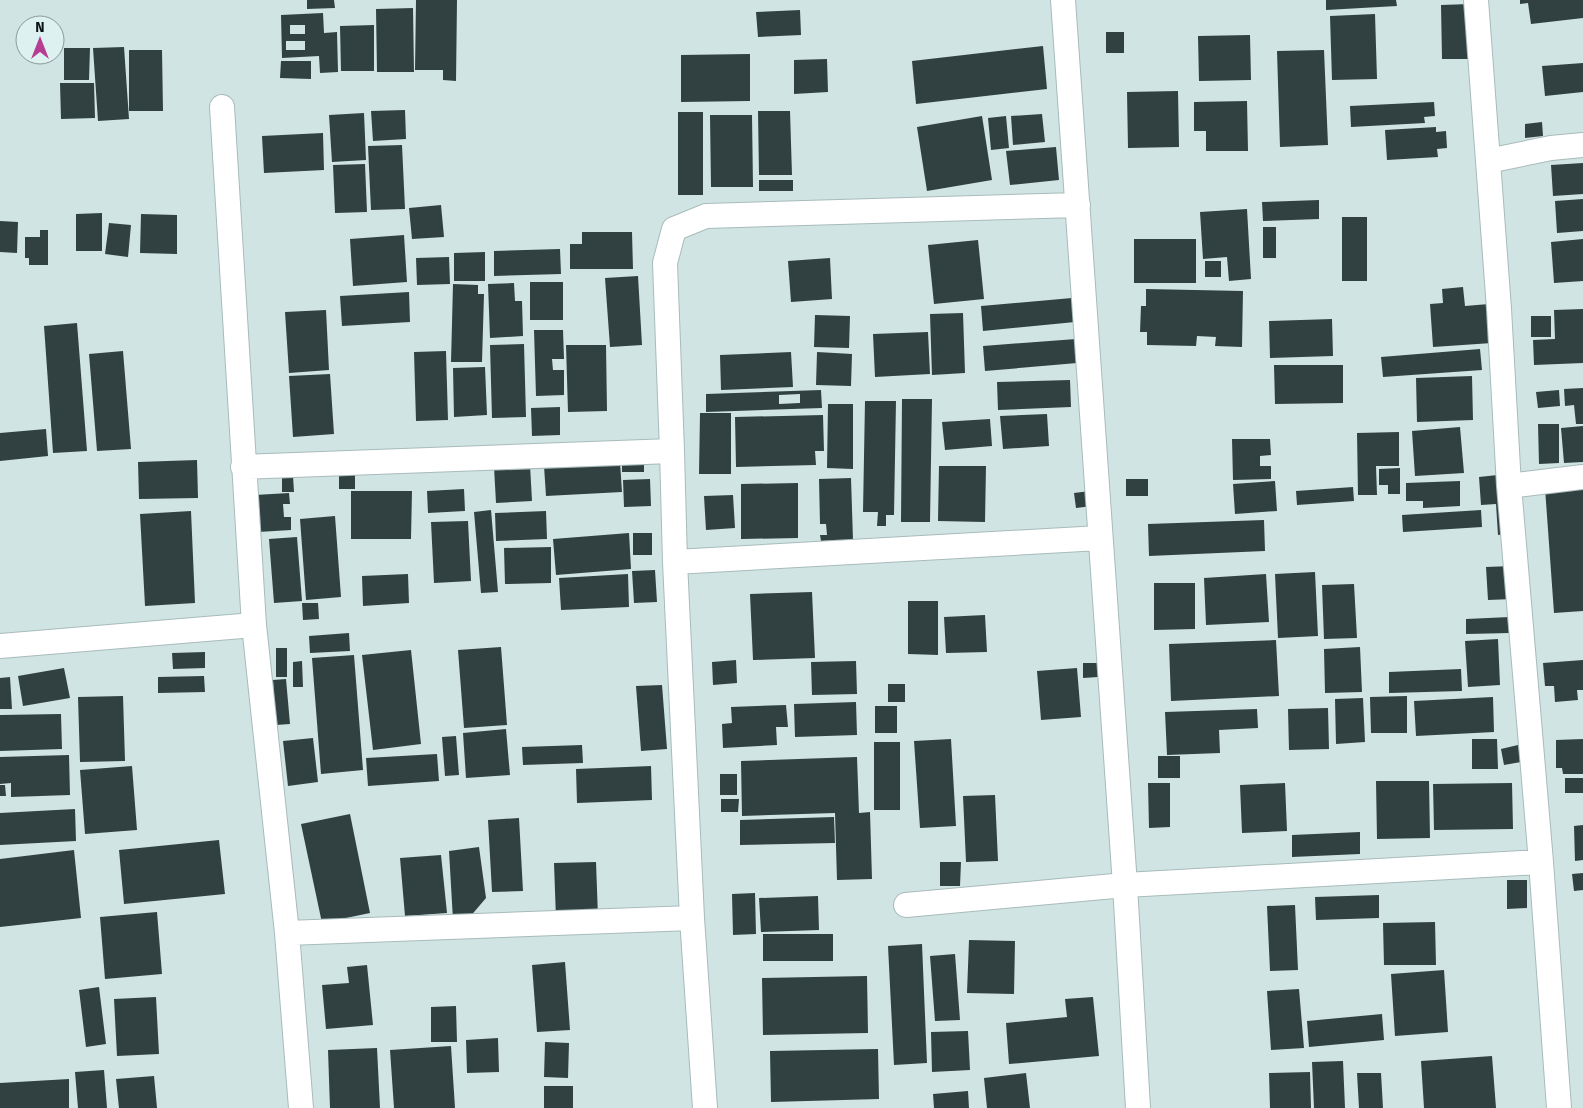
<svg xmlns="http://www.w3.org/2000/svg" width="1583" height="1108" font-family="'Fira Sans',sans-serif">
<rect width="100%" height="100%" fill="#d0e4e3"/>
<path fill="#314141" fill-rule="evenodd" d="M307 0H334L335 8 307 9Z
M416 0H457L456 81 443 80V70H415Z
M1326 0H1396L1397 6 1326 10Z
M1520 0H1583V18L1531 24 1528 3 1520 4Z
M1470 4 1471 59H1442L1441 5Z
M413 8 414 72H377L376 9Z
M800 10 801 35 758 37 756 12Z
M323 13 324 33 337 32 338 72 320 73 319 56 282 58 281 15ZM290 25H305V34H290ZM286 41H305V50H286Z
M1375 14 1377 79 1332 80 1330 16Z
M374 25V71H341L340 26Z
M1106 32H1124V53H1106Z
M1250 35 1251 80 1199 81 1198 36Z
M1043 46 1047 89 916 104 912 61Z
M124 47 129 119 98 121 93 48Z
M64 48H90L89 80H64Z
M129 50H162L163 111H129Z
M1324 50 1328 145 1280 147 1277 51Z
M750 54V101L681 102V55Z
M827 59 828 92 794 94V60Z
M281 61H311V79L280 78Z
M1583 63V92L1545 96 1542 66Z
M60 83H94L95 118 61 119Z
M1178 91 1179 147 1128 148 1127 92Z
M1247 101 1248 151H1206V131H1194V102Z
M1434 102 1435 116 1424 117 1425 123 1351 127 1350 106Z
M405 110 406 139 373 141 371 111Z
M758 111H790L792 175H759Z
M678 112H703V195H678Z
M364 113 366 160 332 162 329 115Z
M1042 114 1045 142 1013 145 1011 116Z
M710 115H752L753 187H711Z
M982 116 992 180 927 191 917 127Z
M1006 116 1009 148 991 150 988 118Z
M1542 122 1543 136 1525 138V124Z
M1436 127V132L1446 131 1447 148 1437 149 1438 157 1387 160 1385 130Z
M323 133 324 170 264 173 262 136Z
M402 145 405 209 371 210 368 146Z
M1056 147 1059 180 1010 185 1006 151Z
M1583 163V194L1553 196 1551 165Z
M365 164 367 212 335 213 333 165Z
M759 180H793V191H759Z
M1583 199V231L1557 233 1555 201Z
M1319 200V219L1263 221 1262 202Z
M441 205 444 237 412 239 409 208Z
M1247 209 1251 279 1229 281 1227 257 1203 259 1200 212Z
M102 213V251H76V214Z
M141 214 177 215V254L140 253Z
M1342 217H1367V281H1342Z
M0 221 18 222 17 253 0 252Z
M109 223 131 225 128 257 105 254Z
M1263 227H1276V258H1263Z
M40 230H48V265H29V258H25V237H40Z
M582 232H632L633 269H570V244H582Z
M404 235 407 282 353 286 350 239Z
M1134 239H1196V283H1134Z
M1583 239V281L1554 283 1551 242Z
M978 240 984 299 934 304 928 245Z
M560 249 561 274 494 276V251Z
M485 252V281H454V253Z
M449 257 450 284 417 285 416 258Z
M830 258 832 299 791 302 788 261Z
M1205 261H1221V277H1205Z
M638 276 642 345 610 347 605 278Z
M530 282H563V320H530Z
M514 283 515 301H522L523 336 490 338 488 284Z
M453 284 478 285V294H484L482 362H451Z
M1463 287 1465 306 1489 304 1492 343 1433 347 1430 304 1443 303 1442 289Z
M1146 289 1243 291 1242 347 1215 346 1216 337 1197 336 1196 346 1147 345V332H1140L1141 306H1146Z
M409 292 410 322 342 326 340 296Z
M1072 298 1075 322 983 331 981 306Z
M1583 309V363L1534 365 1533 340 1555 339 1554 310Z
M326 310 329 370 289 373 285 312Z
M963 313 965 373 932 375 930 314Z
M815 315 850 316 849 348 814 347Z
M1531 316H1551V337H1531Z
M1332 319 1333 356 1270 358 1269 321Z
M77 323 87 451 53 453 44 326Z
M534 330H563L564 359H552L553 370H564V395L536 396Z
M928 332 930 374 875 377 873 334Z
M1076 339 1077 363 985 371 983 346Z
M524 344 526 417 492 418 490 345Z
M566 345H606L607 411 568 412Z
M1480 349 1482 370 1383 377 1381 357Z
M123 351 131 449 97 451 89 354Z
M446 351 448 420 416 421 414 352Z
M791 352 793 387 721 390 720 355Z
M817 352 852 354 851 386 816 385Z
M1274 365H1343V403L1275 404Z
M485 367 487 415 454 417 453 368Z
M330 374 334 434 293 437 289 376Z
M1472 376 1473 420 1417 422 1416 378Z
M1070 380 1071 407 998 410 997 382Z
M1583 388V424H1576L1574 405 1565 406 1564 389Z
M821 390 822 408 706 412V394ZM800 394V403L779 404V395Z
M1559 390 1560 406 1538 408 1536 392Z
M902 399H932L930 522H901Z
M865 401H896L894 515H886V526H877L878 512H863Z
M828 404H853V469L827 468Z
M560 407V435L532 436 531 408Z
M700 413H731V474H699Z
M1047 414 1049 446 1003 449 1000 416Z
M823 415 824 451H815L816 465 736 467 735 417Z
M990 419 992 446 945 450 942 422Z
M1538 424H1559V463L1539 464Z
M1583 426V462L1564 463 1561 428Z
M1460 427 1464 473 1415 476 1412 431Z
M46 429 48 456 0 461V433Z
M1399 432V466H1376L1377 495H1358L1357 433Z
M1232 439H1270L1271 455 1260 456V466H1271V479L1233 480Z
M644 457V472H622V458Z
M197 460 198 498 139 499 138 462Z
M620 462 622 492 546 496 544 466Z
M530 465 532 501 496 503 494 467Z
M939 466H986L985 522 938 521Z
M1400 468V494H1388V485H1379V469Z
M339 470H355V489H339Z
M1507 474 1505 534 1498 535 1496 504 1481 505 1479 477Z
M282 476H293L294 492H282Z
M851 478 853 540 821 541 820 535H827L826 524H820L819 479Z
M650 479 651 506 624 507 623 480Z
M1126 479H1148V496H1126Z
M1275 481 1277 511 1235 514 1233 484Z
M1460 481V506L1423 508V501H1406V483Z
M798 483V538L741 539V484Z
M1583 486V611L1554 613 1545 488Z
M1353 487 1354 501 1297 505 1296 491Z
M464 489 465 511 428 513 427 491Z
M351 491H412L411 539H351Z
M1090 491 1092 506 1076 508 1074 493Z
M289 493 290 504H283L284 517H291V530L258 532 255 495Z
M733 495 735 528 706 530 704 496Z
M491 510 498 592 481 593 474 512Z
M1481 510 1482 527 1403 532 1402 515Z
M191 511 195 603 145 606 140 514Z
M546 511 547 539 496 541 495 513Z
M335 516 341 597 306 600 300 519Z
M1264 520 1265 551 1149 556 1148 524Z
M468 521 471 581 434 583 431 522Z
M629 533 631 569 556 575 553 539Z
M633 533H652V555H633Z
M297 537 302 601 274 603 269 539Z
M551 547V583L505 584 504 548Z
M1512 566 1513 599 1488 600 1486 567Z
M655 570 657 602 634 603 632 571Z
M1315 572 1318 636 1278 638 1275 574Z
M408 574 409 603 363 606 362 576Z
M628 574 629 607 561 610 559 578Z
M1266 574 1269 622 1206 625 1204 578Z
M1154 583H1195V629L1154 630Z
M1354 584 1357 638 1324 639 1322 585Z
M812 592 815 658 753 660 750 594Z
M908 601H938V655L908 654Z
M302 603H318L319 619 303 620Z
M985 615 987 652 946 653 944 617Z
M1510 617V633L1466 634V619Z
M349 633 350 651 310 653 309 636Z
M1498 639 1500 685 1468 687 1465 641Z
M1276 640 1279 696 1171 701 1169 644Z
M501 647 507 725 464 728 458 650Z
M1360 647 1362 692 1325 693 1324 649Z
M276 648H287V677H276Z
M411 650 421 744 373 750 362 655Z
M205 652V668L173 669 172 653Z
M354 655 363 770 321 774 312 658Z
M736 660 737 683 713 685 712 662Z
M1583 660V690H1577L1578 700 1555 702 1554 686H1545L1543 663Z
M302 661 303 687H293V662Z
M856 661 857 694 812 695 811 662Z
M1083 663H1097L1098 677 1083 678Z
M64 668 70 698 23 706 18 676Z
M1077 668 1081 717 1041 720 1037 671Z
M1461 669 1462 691 1389 693V672Z
M204 676 205 692 158 693V677Z
M10 677 12 709H0V678Z
M286 679 290 724 276 725 273 680Z
M888 684H905V702H888Z
M662 685 667 749 641 751 636 686Z
M123 696 125 761 80 762 78 697Z
M1407 696V733H1371L1370 697Z
M1493 697 1494 732 1416 736 1414 701Z
M1363 698 1365 742 1336 744 1335 699Z
M856 702 857 735 795 737 794 704Z
M786 705 788 727H776L777 745 723 748 722 724 732 723 731 707Z
M875 706H897V733H875Z
M1328 708 1329 749 1289 750 1288 709Z
M1257 709 1258 728 1219 730 1220 753 1167 755 1165 712Z
M61 714 62 749 0 751V715Z
M506 729 510 775 466 778 463 733Z
M456 736 459 775 445 776 442 737Z
M313 738 318 782 288 786 283 741Z
M951 739 956 826 920 828 914 741Z
M1472 739H1497L1498 769H1472Z
M1583 739V774H1563L1562 768H1556V740Z
M874 742H900V810H874Z
M582 745 583 763 523 765 522 747Z
M1518 745 1521 762 1504 765 1501 749Z
M437 754 439 781 368 786 366 758Z
M69 755 70 795 11 797V783L0 784V757Z
M1158 756H1180V778H1158Z
M857 757 859 813 870 812 872 879 837 880 835 813 742 816 741 761Z
M132 766 137 830 85 834 80 770Z
M651 766 652 800 577 803 576 769Z
M720 774H737V795H720Z
M1565 778H1583V793H1565Z
M1376 781H1429L1430 838 1377 839Z
M1148 783H1170V827L1149 828Z
M1285 783 1287 831 1242 833 1240 785Z
M1512 783 1513 829 1434 830 1433 784Z
M0 785H5L6 796H0Z
M995 795 998 861 966 862 963 796Z
M721 799H739L738 812H721Z
M75 809 76 841 0 845V813Z
M350 814 370 913 322 923 301 824Z
M834 817 835 843 740 845V820Z
M519 818 523 891 492 892 488 820Z
M1583 825V860L1575 861 1574 826Z
M1360 832V854L1292 857V835Z
M219 840 225 894 124 904 119 850Z
M479 847 486 898 469 918 453 920 449 851Z
M74 850 81 918 0 927V859Z
M441 855 447 913 405 916 400 858Z
M596 862 598 917 556 919 554 863Z
M940 862H961L960 886H940Z
M1583 873V890L1574 891 1572 874Z
M1507 880H1527V908L1507 909Z
M755 893 756 934 733 935 732 894Z
M1379 895V918L1316 920 1315 897Z
M818 896 819 930 761 932 759 898Z
M1295 905 1298 970 1270 971 1267 906Z
M157 912 162 974 105 979 100 917Z
M1435 922 1436 965H1384L1383 923Z
M763 934H833V961H763Z
M969 940 1015 941 1014 994 967 993Z
M922 944 927 1063 894 1065 888 946Z
M955 954 960 1020 935 1021 930 956Z
M565 962 570 1030 537 1032 532 965Z
M367 965 373 1025 326 1029 322 985 349 983 347 967Z
M1444 970 1448 1032 1395 1036 1391 974Z
M867 976 868 1033 763 1035 762 978Z
M99 987 106 1044 86 1047 79 990Z
M1299 989 1304 1048 1271 1050 1267 991Z
M156 997 159 1054 117 1056 114 999Z
M1093 997 1099 1056 1009 1064 1006 1023 1067 1017 1065 999Z
M456 1006 457 1042H431V1007Z
M1382 1014 1384 1040 1309 1047 1307 1021Z
M968 1031 970 1070 932 1072 931 1032Z
M498 1038 499 1072 467 1073 466 1040Z
M545 1042 569 1043 568 1078 544 1077Z
M451 1046 455 1108H394L390 1050Z
M377 1048 380 1108H330L328 1050Z
M878 1049 879 1099 771 1102 770 1051Z
M1492 1056 1496 1108H1424L1421 1061Z
M1343 1061 1345 1108H1314L1312 1062Z
M104 1070 107 1108H78L75 1072Z
M1310 1072 1311 1108H1270L1269 1073Z
M1026 1073 1030 1108H987L984 1078Z
M1357 1073H1381L1383 1108H1359Z
M154 1076 157 1108H119L116 1079Z
M69 1079V1108H0V1083Z
M544 1086H573V1108H544Z
M968 1091 969 1108H934L933 1094Z"/>
<g fill="none" stroke-linecap="round" stroke-linejoin="round">
<g stroke="#a8bbba" stroke-width="26">
<path id="street" d="M1063 0 1125 885 1138 1108
M1476 0 1499 309 1509 486 1541 862 1559 1108
M222 107 254 625 287 933 301 1108
M1488 161 1551 148 1583 145
M243 467 672 451
M1509 486 1583 477
M675 562 1100 538
M0 646 254 625
M906 905 1125 885 1541 862
M287 933 692 918
M705 1108 692 918 675 562 672 451 665 263 674 229 706 216 1078 205"/>
</g>
<use href="#street" stroke="#fff" stroke-width="24"/>
</g>
<g transform="translate(40 40)"><circle r="24" fill="#ddf1f0" stroke="#8a9998"/>
<path d="M0-4L9 19L0 12L-9 19Z" fill="#b63d91"/>
<text y="-8" font-size="14" font-weight="bold" text-anchor="middle" fill="#0d1414">N</text>
</g>
</svg>
